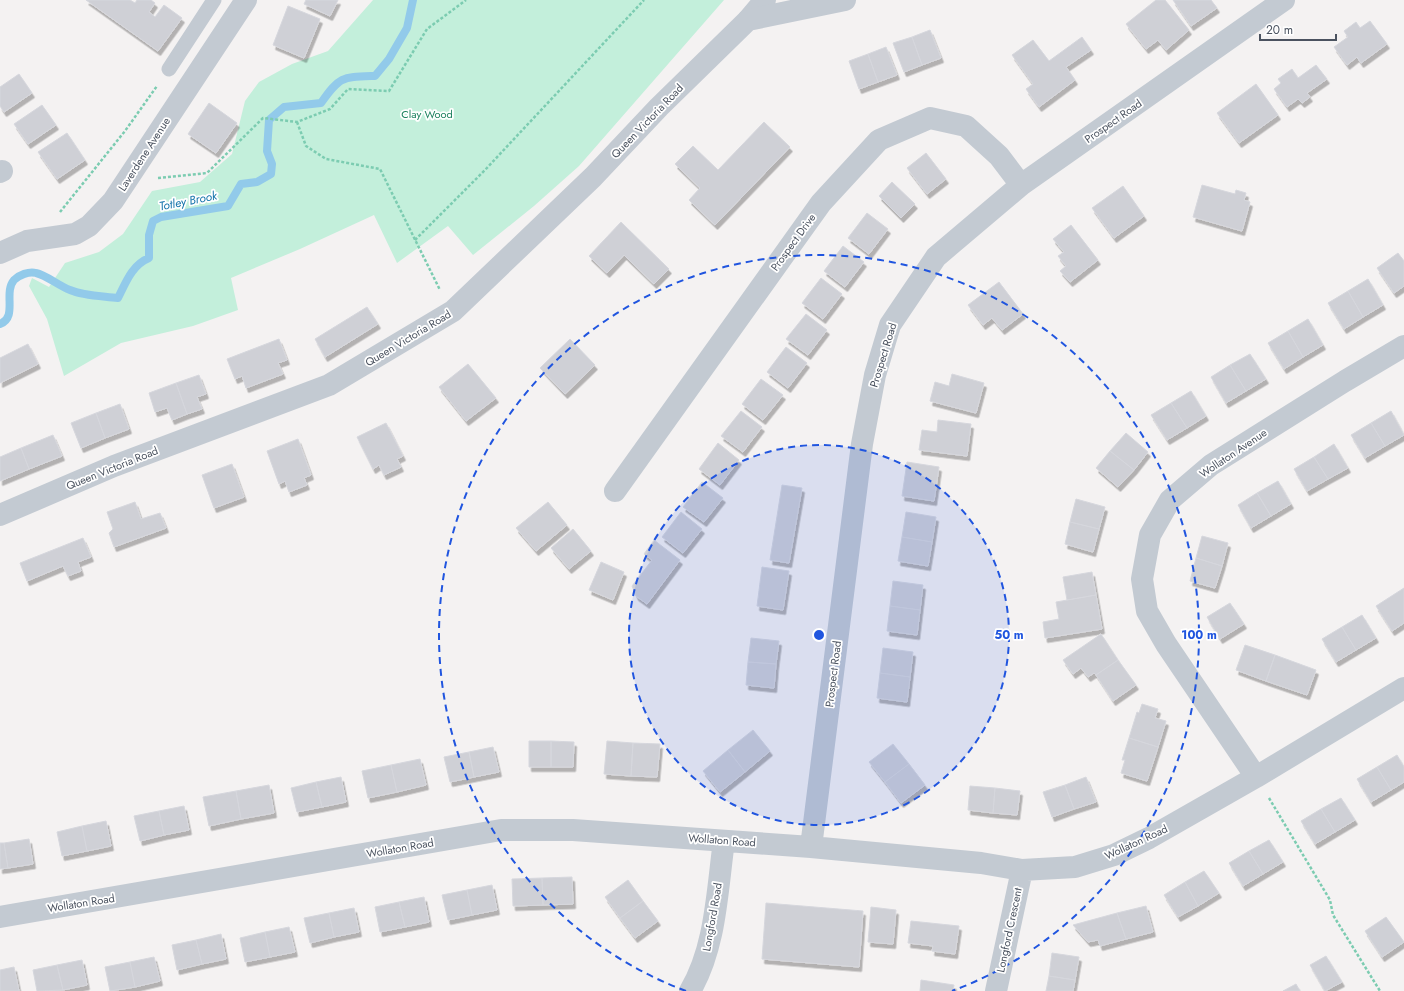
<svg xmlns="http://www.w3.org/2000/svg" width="1404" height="991" font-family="Jost,sans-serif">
<defs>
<filter id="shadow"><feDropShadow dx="2.5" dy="4.5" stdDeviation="0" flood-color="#0004"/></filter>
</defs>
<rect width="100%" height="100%" fill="#f4f2f2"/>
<path fill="#c3efdb" d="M373 0H724L579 166 534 206 473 255 448 226 397 263 374 215 300 249 231 278 238 310 193 326 121 343 64 376 47 319 29 286 32 278 49 287 65 263 99 252 123 234 152 191 200 182 232 154 245 101 259 82 292 64 328 51Z"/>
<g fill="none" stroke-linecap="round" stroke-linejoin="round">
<path stroke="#92caea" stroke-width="8" d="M0 324C18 317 3 293 14 280 19 275 29 271 36 273 46 275 59 286 70 290 84 296 103 296 118 298 126 282 132 265 149 258V235L153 221 161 217 228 206 241 184 257 182 271 174 272 164 267 151 269 120 284 107 321 103C340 76 342 77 375 76L389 59 407 28 413 0"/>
</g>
<path fill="#cfd0d6" stroke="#d6d7dd" filter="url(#shadow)" d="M86 0H130L135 3 137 0H151L155 3 149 12 155 17 164 5 182 18 158 51Z
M306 0H338L330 16 304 4Z
M1156 0H1165L1189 30 1166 50 1158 40 1146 49 1126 24Z
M1173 0H1211L1217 8 1191 26Z
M288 6 320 19 304 58 273 45Z
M1370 21 1387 44 1361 63 1357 57 1347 65 1334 47 1348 37 1344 31 1356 22 1360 28Z
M930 30 941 58 922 65 912 37Z
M912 37 922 65 904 72 893 43Z
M1082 37 1091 50 1066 67 1075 80 1039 107 1026 89 1033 84 1012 55 1033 40 1049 61Z
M886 47 897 75 878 82 868 54Z
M868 54 878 82 859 89 849 61Z
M1316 65 1327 79 1307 93 1310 97 1302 103 1298 99 1287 107 1274 89 1281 83 1278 79 1292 69 1298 78Z
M19 74 32 93 4 112 0 106V87Z
M1256 84 1278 115 1239 143 1217 113Z
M209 103 237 123 216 153 188 134Z
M42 105 56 125 28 144 14 124Z
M764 122 790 147 715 225 689 200 700 188 675 164 693 146 718 170Z
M67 133 85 160 57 179 38 152Z
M926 153 946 179 927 194 907 168Z
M892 182 915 204 901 218 879 196Z
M1202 185 1235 194 1236 190 1246 193 1244 200 1250 202 1242 231 1193 217Z
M1123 186 1144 216 1114 238 1092 208Z
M867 213 888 229 869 254 848 238Z
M621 222 669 269 654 284 624 255 607 273 589 256Z
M1071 225 1098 260 1070 282 1060 271 1066 266 1058 256 1064 252 1053 239Z
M843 246 864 262 845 287 824 271Z
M1398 253 1404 261V286L1394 293 1377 268Z
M821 278 842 294 823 319 802 303Z
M1368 279 1383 305 1363 317 1348 291Z
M999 282 1023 314 1002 330 992 318 983 325 968 305Z
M1348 291 1363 317 1344 329 1328 303Z
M367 307 378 324 325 357 315 339Z
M806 314 827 330 808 355 786 339Z
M1308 319 1323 345 1303 357 1288 331Z
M1288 331 1303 357 1284 369 1268 343Z
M279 339 287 360 278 363 283 374 246 388 242 376 235 379 227 359Z
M570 339 595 365 565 394 540 368Z
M28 344 38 364 0 383V358Z
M786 347 807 363 788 388 767 372Z
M1250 354 1266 379 1246 391 1230 365Z
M468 364 496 398 466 421 439 387Z
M1230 365 1246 391 1226 403 1211 377Z
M952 374 984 383 976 413 930 401 935 382 949 386Z
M199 375 206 394 197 397 202 409 187 414 176 383Z
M761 379 783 395 763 420 742 404Z
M176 383 187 414 172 420 167 408 155 412 149 393Z
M1191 391 1206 416 1187 428 1171 403Z
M1171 403 1187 428 1167 440 1151 415Z
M120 404 129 429 105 438 96 413Z
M741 411 762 427 743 452 721 436Z
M1391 411 1404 435 1385 446 1371 423Z
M96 413 105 438 81 448 71 423Z
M938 420 971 424 967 456 919 450 922 430 937 432Z
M386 423 403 456 397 459 401 467 384 475 379 465 373 469 357 437Z
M1371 423 1385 446 1365 458 1351 435Z
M1126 433 1148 452 1134 470 1110 451Z
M53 435 62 456 29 469 21 448Z
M298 439 311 475 304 478 307 485 289 492 285 481 279 484 267 451Z
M718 443 739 460 720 485 699 469Z
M1334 444 1348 468 1328 479 1314 457Z
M21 448 29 469 0 481V457Z
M1110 451 1134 470 1118 487 1096 468Z
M1314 457 1328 479 1307 491 1294 469Z
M907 462 939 467 934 501 902 496Z
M232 464 244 497 214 508 202 475Z
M1278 481 1291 504 1271 516 1257 493Z
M702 482 723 498 704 522 683 507Z
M782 485 802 488 789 563 770 560Z
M1257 493 1271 516 1251 528 1238 505Z
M1076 499 1105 507 1099 529 1070 522Z
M135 502 141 519 160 513 166 528 114 547 109 533 113 529 107 512Z
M548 502 567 525 536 551 516 528Z
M681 512 702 529 683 553 662 537Z
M906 512 936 517 932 542 902 537Z
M1070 522 1099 529 1093 552 1065 544Z
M573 529 591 551 569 569 551 548Z
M1202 536 1228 543 1222 566 1196 558Z
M902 537 932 542 928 566 898 561Z
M83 538 91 557 78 562 81 571 68 576 63 566 27 581 20 563Z
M654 540 680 560 647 604 636 596 632 586 652 560 644 554Z
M1196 558 1222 566 1215 588 1190 581Z
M601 562 624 572 613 600 589 590Z
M762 567 789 571 783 610 757 606Z
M1092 572 1096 595 1067 600 1063 577Z
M893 581 923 585 920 610 890 606Z
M1404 588V623L1392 631 1376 606Z
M1096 595 1102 629 1045 638 1043 622 1059 619 1056 602Z
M1230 603 1244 624 1220 639 1207 617Z
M890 606 920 610 917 635 887 631Z
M1362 615 1376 638 1356 650 1342 627Z
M1342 627 1356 650 1336 662 1322 639Z
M1101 634 1118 660 1096 675 1094 673 1088 677 1081 668 1073 674 1063 660Z
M751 638 779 641 776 664 748 662Z
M1245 645 1275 655 1266 681 1236 670Z
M883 648 913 652 910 677 880 673Z
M1275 655 1316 670 1307 695 1266 681Z
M1118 660 1136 685 1113 701 1096 675Z
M748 662 776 664 774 688 746 685Z
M880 673 910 677 907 702 877 698Z
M1142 704 1158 709 1155 718 1166 721 1158 747 1129 738 1137 712 1139 713Z
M753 730 770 751 745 772 728 750Z
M1129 738 1158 747 1147 781 1121 773 1125 760H1122Z
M529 741H551V767H529Z
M551 741 574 742 573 767H551Z
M607 741 633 743 631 776 604 774Z
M633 743 660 744 657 777 631 776Z
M893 744 909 764 885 782 869 762Z
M493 747 499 772 474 777 469 752Z
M728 750 745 772 720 792 703 771Z
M469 752 474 777 450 782 444 757Z
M1397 755 1404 767V782L1391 790 1377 767Z
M420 759 426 785 397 792 391 765Z
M909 764 925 785 901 803 885 782Z
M391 765 397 792 368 798 362 771Z
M1377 767 1391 790 1371 802 1357 779Z
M341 777 346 802 322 807 316 782Z
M1086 777 1096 802 1074 809 1065 785Z
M316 782 322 807 297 812 291 788Z
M269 785 274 813 241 819 236 791Z
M1065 785 1074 809 1052 817 1043 792Z
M970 786 995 788 993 813 968 810Z
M995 788 1020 791 1017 815 993 813Z
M236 791 241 819 209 826 203 797Z
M1341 798 1355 820 1335 832 1321 809Z
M184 806 189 830 164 835 159 811Z
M1321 809 1335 832 1315 844 1301 821Z
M159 811 164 835 140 841 134 816Z
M106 821 111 846 87 851 82 826Z
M82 826 87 851 62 856 57 832Z
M29 839 33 864 8 868 4 843Z
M1269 840 1283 862 1263 874 1249 851Z
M0 843H4L8 868 0 869Z
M1249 851 1263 874 1243 886 1229 863Z
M1204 871 1219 893 1198 906 1185 882Z
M572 877 573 904 543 905 542 878Z
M542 878 543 905 513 906 512 879Z
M628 880 643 901 620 918 605 897Z
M1185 882 1198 906 1178 917 1164 895Z
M492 885 497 910 472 915 467 890Z
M467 890 472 915 448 920 442 895Z
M424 897 429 922 405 927 399 902Z
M643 901 658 921 635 938 620 918Z
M399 902 405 927 380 932 375 907Z
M766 903 863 911 859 967 762 959Z
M1146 906 1153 932 1126 939 1117 913Z
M871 907 896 910 893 944 868 942Z
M354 908 359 932 334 937 329 913Z
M329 913 334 937 310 943 304 918Z
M1117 913 1126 939 1100 946 1098 940 1088 942 1073 925Z
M1386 917 1404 942 1382 957 1365 931Z
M911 921 959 926 955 954 932 951 933 946 908 943Z
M289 927 295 952 270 957 265 932Z
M265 932 270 957 245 962 240 938Z
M221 934 226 959 202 964 196 940Z
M196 940 202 964 177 970 172 945Z
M1052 953 1079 957 1075 980 1049 976Z
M1326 956 1342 982 1325 991 1310 965Z
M154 957 160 981 135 987 130 962Z
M82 960 87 985 63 990 57 965Z
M130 962 135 987 110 991 105 967Z
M57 965 63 990 37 991 33 970Z
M14 967 19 991H0V970Z
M1049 976 1075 980 1073 991H1046Z
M921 980 954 985 953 991H920Z
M1296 984 1300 991H1283Z"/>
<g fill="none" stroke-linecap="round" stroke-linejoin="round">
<path stroke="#7cccb1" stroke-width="2.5" stroke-dasharray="3 2" stroke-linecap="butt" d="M297 122 306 146 326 159 380 169 440 290
M158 178 207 173 263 118 297 122 330 109 348 89 389 91 427 29 466 0
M60 212 125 131 157 86
M415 240 485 170 644 0
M1269 798 1330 900 1333 915 1380 991"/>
<path stroke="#c3cad2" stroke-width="15" d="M169 69 214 0"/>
<path stroke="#c3cad2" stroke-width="22" d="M748 20 765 0
M0 172 2 171
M0 253 27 241 75 234 89 226 113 201 246 0
M615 491 821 203 879 140 930 118 966 126 999 156 1021 185
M1256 777 1166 644 1147 611 1142 579 1150 535 1170 500 1211 465 1345 381 1404 346
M811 847 862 444 875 375 890 325 936 257 1021 185 1284 0
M0 917 501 830H573L811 847 981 863 1022 870 1075 867 1114 855 1149 838 1256 777 1404 688
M690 991C716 947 717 891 724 841
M996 991 1022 870"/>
<path stroke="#c3cad2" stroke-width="22" d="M0 515 114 466 329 385 453 311 593 177 659 107 748 20 845 0"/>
</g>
<circle cx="819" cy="635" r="190" fill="#2055df" fill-opacity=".12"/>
<g fill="none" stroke="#2055df" stroke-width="2" stroke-dasharray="7 5">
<circle cx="819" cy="635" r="190"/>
<path d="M686 991A380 380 0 1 1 952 991"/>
</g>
<g text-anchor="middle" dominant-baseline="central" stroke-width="3.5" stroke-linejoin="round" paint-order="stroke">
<g font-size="11" fill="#1b805d" stroke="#fff">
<text x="427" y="114">Clay Wood</text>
</g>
<g font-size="11" fill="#4a525f" stroke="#fff">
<text transform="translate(647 121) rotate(-46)">Queen Victoria Road</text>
<text transform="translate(1113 121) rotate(-35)">Prospect Road</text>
<text transform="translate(144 154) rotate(-57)">Laverdene Avenue</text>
<text transform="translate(793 242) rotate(-54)">Prospect Drive</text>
<text transform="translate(408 338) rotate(-31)">Queen Victoria Road</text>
<text transform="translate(883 355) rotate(-73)">Prospect Road</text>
<text transform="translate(1233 453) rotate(-34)">Wollaton Avenue</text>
<text transform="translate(112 468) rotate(-22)">Queen Victoria Road</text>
<text transform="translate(833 674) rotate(-83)">Prospect Road</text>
<text transform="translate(722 840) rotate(4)">Wollaton Road</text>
<text transform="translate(1136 842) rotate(-25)">Wollaton Road</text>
<text transform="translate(400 848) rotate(-10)">Wollaton Road</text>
<text transform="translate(81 903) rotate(-9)">Wollaton Road</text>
<text transform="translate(712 917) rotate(-80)">Longford Road</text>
<text transform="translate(1009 930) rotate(-78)">Longford Crescent</text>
</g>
<g font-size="12" font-style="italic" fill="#1272aa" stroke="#fff">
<text transform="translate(188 201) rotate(-11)">Totley Brook</text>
</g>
</g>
<circle cx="819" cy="635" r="6" fill="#2055df" stroke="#fff" stroke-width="2"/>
<g font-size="12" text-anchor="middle" font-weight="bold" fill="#2055df" stroke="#fff" stroke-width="3.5" stroke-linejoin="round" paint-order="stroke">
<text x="1009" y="639">50 m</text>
<text x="1199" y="639">100 m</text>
</g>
<path d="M1260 34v6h76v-6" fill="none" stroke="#4a525f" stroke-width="2"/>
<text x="1266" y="34" font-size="12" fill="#4a525f" stroke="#ffffff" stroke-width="3" paint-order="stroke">20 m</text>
</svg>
